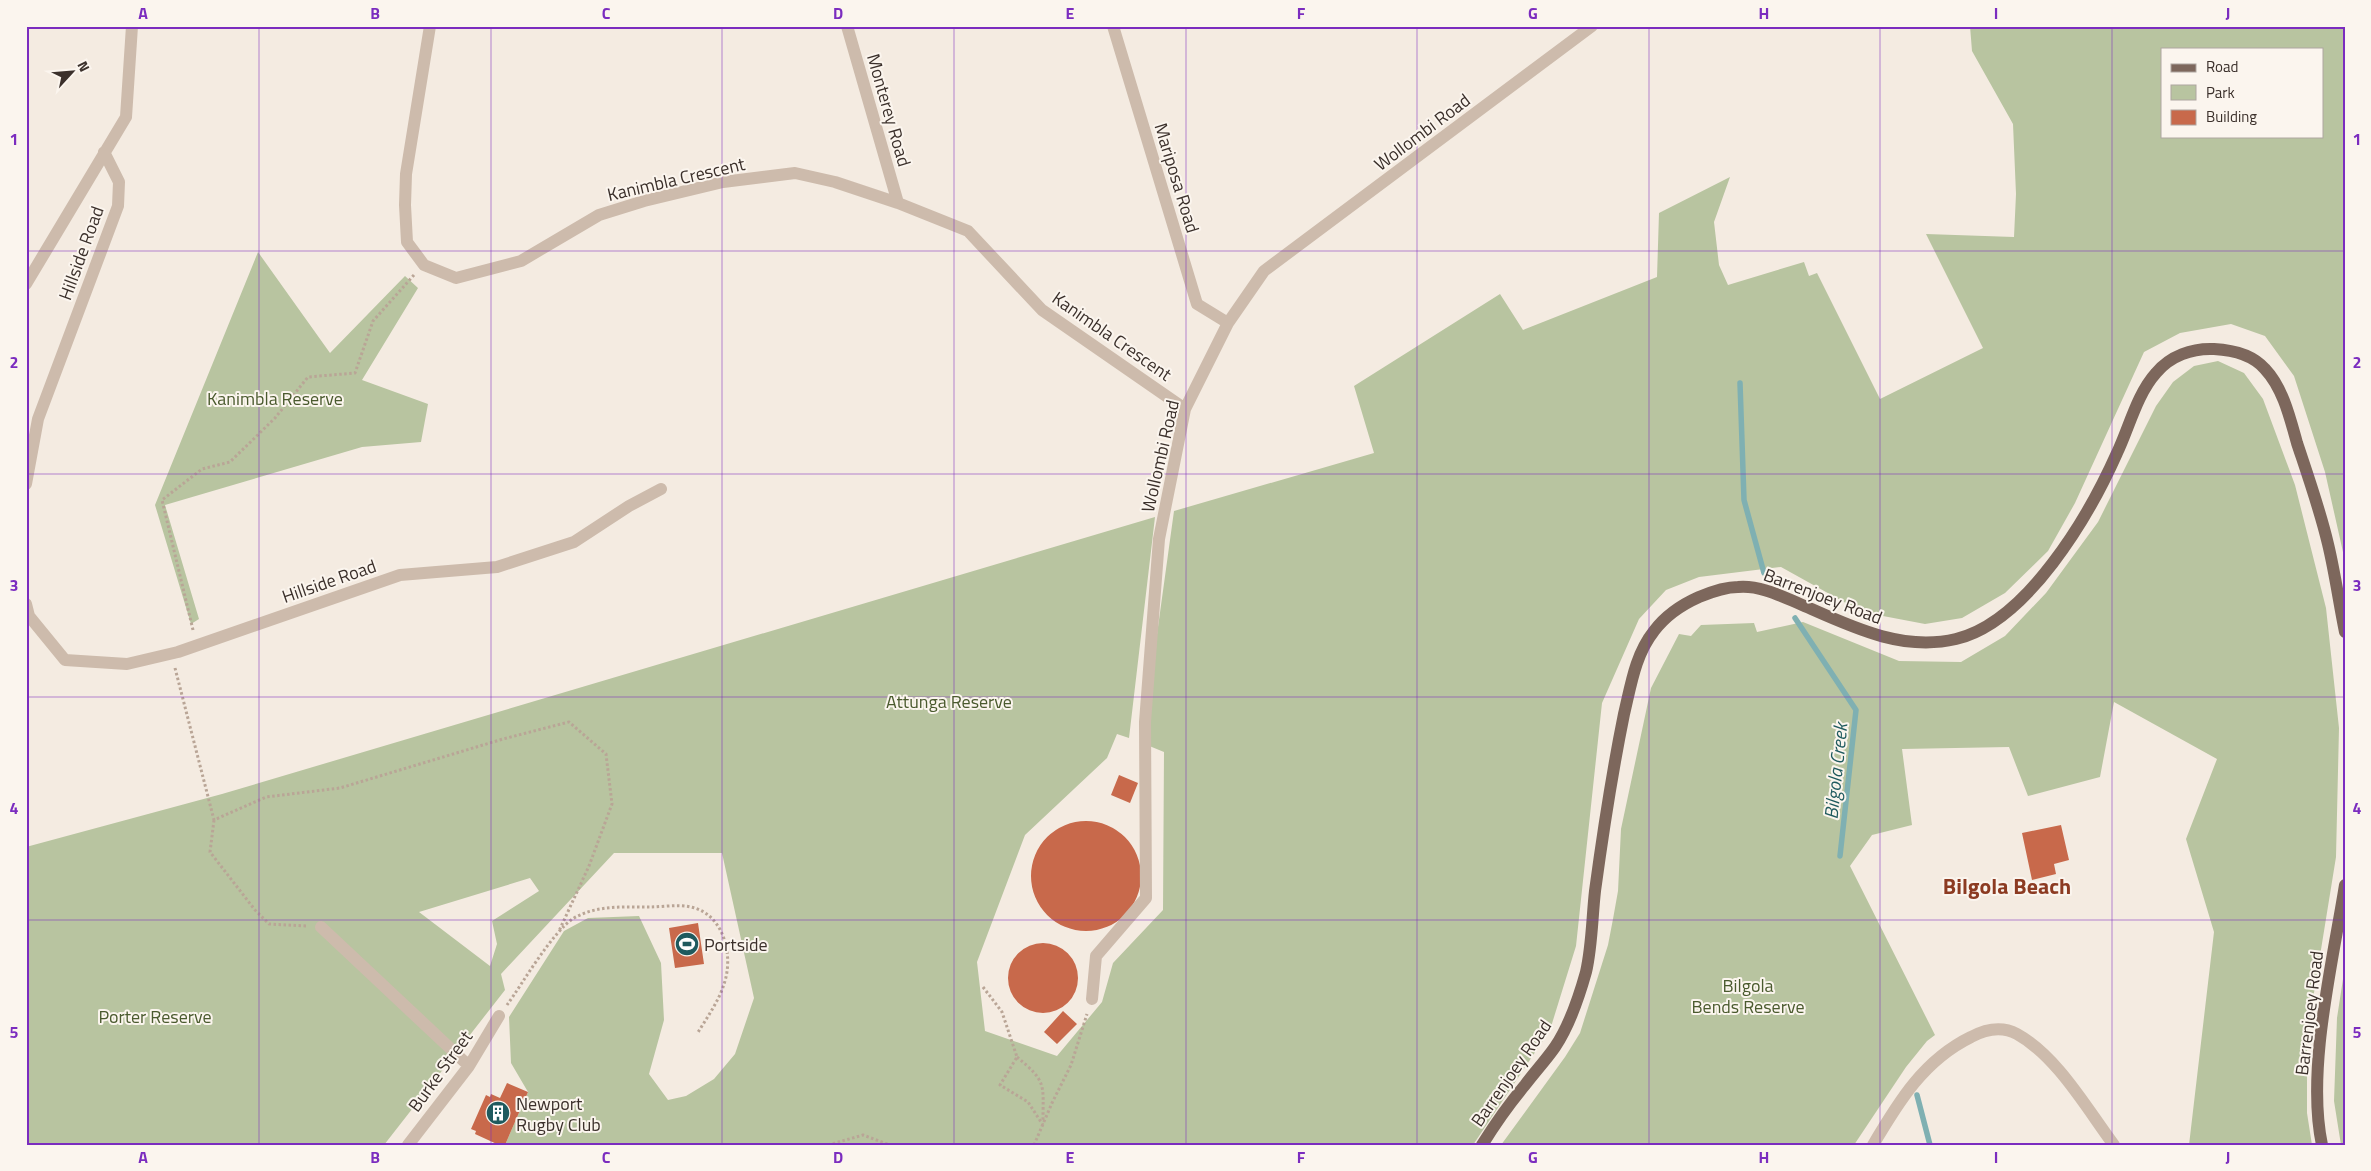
<svg xmlns="http://www.w3.org/2000/svg" width="2371" height="1171" font-family="'Titillium Web',sans-serif">
<rect width="100%" height="100%" fill="#f4ebe1"/>
<path fill="#b8c4a0" fill-rule="evenodd" d="M1970 26H2345V561L2325 472 2294 376 2265 336 2231 324 2180 333 2144 352 2075 503 2048 551 2005 593 1962 618 1925 624 1862 612 1781 567 1699 577 1666 590 1639 619 1602 703 1576 946 1550 1030 1473 1145H505L528 1092 511 1063 509 1017 564 931 588 918 639 916 661 963 664 1020 649 1074 668 1100 686 1096 714 1079 735 1054 754 998 722 853H614L501 974 505 990 384 1145H26V847L222 794 1155 517 1129 738 1117 734 1107 758 1025 835 977 962 985 1031 1057 1056 1102 1002 1113 963 1163 910 1164 752 1142 743 1174 511 1374 453 1354 386 1500 294 1523 330 1657 277 1659 213 1730 177 1714 222 1719 265 1728 285 1804 262 1809 276 1817 273 1880 399 1983 348 1926 234 2014 237 2016 194 2013 124 1972 51ZM2162 49H2322V136H2162ZM530 878 539 891 492 921 497 944 490 966 419 912Z
M258 252 330 353 405 276 418 288 362 380 428 404 421 442 362 447 165 505 199 619 191 624 155 505Z
M2218 361 2244 373 2263 399 2295 485 2326 608 2339 728 2336 857 2307 1036V1113L2312 1145H2189L2214 932 2186 839 2217 759 2114 702 2100 777 2028 796 2009 747 1902 749 1912 825 1872 835 1850 866 1935 1035 1927 1041 1906 1067 1854 1145H1501L1565 1057 1580 1033 1608 945 1613 919 1618 891 1621 829 1651 688 1679 634 1691 636 1701 625 1754 623 1757 632 1803 622 1899 661 1961 662 2005 636 2046 593 2098 522 2156 406 2173 382 2194 366Z
M2345 966V1145H2341L2334 1101 2337 1018Z"/>
<g fill="none" stroke-linecap="round" stroke-linejoin="round">
<path stroke="#7fb0b2" stroke-width="5.5" d="M1740 383 1744 500 1764 573
M1795 618 1856 710 1840 856
M1917 1095 1930 1145"/>
</g>
<path fill="#c8694b" d="M1119 775 1138 783 1130 803 1111 795Z
M1031 876a55 55 0 1 1 110 0a55 55 0 1 1-110 0Z
M2061 825 2069 860 2054 864 2056 874 2032 880 2022 833Z
M698 923 704 964 675 968 669 928Z
M1008 978a35 35 0 1 1 70 0a35 35 0 1 1-70 0Z
M1063 1011 1077 1024 1057 1044 1044 1032Z
M507 1083 528 1092 505 1145H499L475 1134 476 1131 471 1129 486 1095 490 1097 491 1094 500 1098Z"/>
<g fill="none" stroke-linecap="round" stroke-linejoin="round">
<path stroke="#b9a596" stroke-width="3" stroke-dasharray="2.5 2.5" stroke-linecap="butt" d="M193 630 162 500 202 469 230 462 275 418 308 377 355 373 373 321 414 275
M175 668 214 820 266 797 340 788 503 739 569 722 606 754 612 804 589 866 559 931
M214 820 210 852 255 910 269 924 306 926
M983 987 1002 1012 1017 1057 1000 1085 1028 1102 1043 1125
M507 1005C523 983 552 932 574 918 597 905 624 907 649 907 662 907 678 904 691 907 724 914 734 956 724 984 719 1001 706 1019 697 1034
M1017 1057C1047 1082 1043 1084 1043 1121
M828 1145 863 1135 890 1145
M1034 1145 1052 1103 1071 1065 1087 1014"/>
<path stroke="#cdbbac" stroke-width="12" d="M430 26 406 174 405 205 407 242 424 265 456 278 521 261 599 215 644 201 723 182 795 173 835 182 898 203 968 231 1042 310 1185 409
M847 26 898 203
M1113 26 1197 304 1228 323
M26 284 126 117 132 26
M26 484 38 419 118 206 119 182 104 152
M26 604 29 616 65 660 127 664 178 652 400 575 497 567 574 542 629 506 661 489
M321 927 469 1066
M1092 999 1096 956 1146 898 1145 722 1159 539 1185 409 1228 323 1264 271 1592 26
M408 1145 469 1066 499 1016
M1873 1145C1899 1101 1924 1060 1971 1037 1986 1029 2002 1026 2017 1034 2057 1056 2087 1109 2114 1145"/>
<path stroke="#7d675c" stroke-width="12" d="M1482 1145C1495 1124 1509 1104 1525 1085 1534 1073 1546 1060 1555 1047 1570 1025 1579 997 1586 972 1592 946 1592 918 1595 891 1603 832 1612 773 1624 714 1631 685 1635 655 1654 631 1666 615 1681 605 1699 597 1711 592 1725 587 1738 587 1760 585 1781 596 1800 604 1850 626 1901 652 1956 639 2027 622 2089 516 2117 453 2129 428 2137 394 2156 373 2170 356 2192 348 2214 349 2233 350 2252 354 2265 369 2283 388 2290 418 2297 443 2308 476 2320 510 2328 544 2335 573 2339 603 2345 632
M2322 1145C2306 1070 2333 961 2345 885"/>
</g>
<path fill="none" stroke="#7b2cbf" stroke-width="1" stroke-opacity="0.55" d="M259 26V1145M491 26V1145M722 26V1145M954 26V1145M1186 26V1145M1417 26V1145M1649 26V1145M1880 26V1145M2112 26V1145M26 251H2345M26 474H2345M26 697H2345M26 920H2345"/>
<defs>
<g id="stadium-disc" transform="scale(1.25)"><circle r="9.5" fill="#1f5a5e" stroke="#fbf5ee"/><path d="M0-5a6.5 5 0 1 0 0 10a6.5 5 0 1 0 0-10ZM-3.5-1.8h7v3.6h-7Z" fill="#fff"/></g>
<g id="building-disc" transform="scale(1.25)"><circle r="9.5" fill="#1f5a5e" stroke="#fbf5ee"/><path d="M-4-6H4V6H1V3H-1V6H-4ZM-2.5-4.3h1.7v1.8h-1.7ZM.8-4.3h1.7v1.8H.8ZM-2.5-1h1.7V.8h-1.7ZM.8-1h1.7V.8H.8Z" fill="#fff"/></g>
</defs>
<g fill-rule="evenodd">
<use href="#stadium-disc" x="687" y="944"/>
<use href="#building-disc" x="498" y="1113"/>
</g>
<g text-anchor="middle" dominant-baseline="central" stroke-width="4" stroke-linejoin="round" paint-order="stroke">
<g font-size="18" fill="#3b302b" stroke="#fbf5ee">
<text transform="translate(889 110) rotate(74)">Monterey Road</text>
<text transform="translate(1422 132) rotate(-37)">Wollombi Road</text>
<text transform="translate(1177 178) rotate(73)">Mariposa Road</text>
<text transform="translate(676 179) rotate(-13)">Kanimbla Crescent</text>
<text transform="translate(81 253) rotate(-70)">Hillside Road</text>
<text transform="translate(1112 336) rotate(35)">Kanimbla Crescent</text>
<text transform="translate(1160 456) rotate(-77)">Wollombi Road</text>
<text transform="translate(329 581) rotate(-19)">Hillside Road</text>
<text transform="translate(1823 596) rotate(21)">Barrenjoey Road</text>
<text transform="translate(2309 1013) rotate(-83)">Barrenjoey Road</text>
<text transform="translate(440 1071) rotate(-54)">Burke Street</text>
<text transform="translate(1511 1073) rotate(-55)">Barrenjoey Road</text>
</g>
<g font-size="18" fill="#4a5a2e" stroke="#fbf5ee">
<text x="275" y="398">Kanimbla Reserve</text>
<text x="949" y="701">Attunga Reserve</text>
<text x="1748" y="985">Bilgola<tspan x="1748" dy="21">Bends Reserve</tspan></text>
<text x="155" y="1016">Porter Reserve</text>
</g>
<g font-size="18" fill="#3b302b" stroke="#fbf5ee" text-anchor="start">
<text x="704" y="944">Portside</text>
<text x="516" y="1103">Newport<tspan x="516" dy="21">Rugby Club</tspan></text>
</g>
<g font-size="19" font-style="italic" fill="#1f5a5e" stroke="#fbf5ee">
<text transform="translate(1835 771) rotate(-84)">Bilgola Creek</text>
</g>
<g font-size="22" font-weight="bold" fill="#8c3b22" stroke="#fbf5ee">
<text x="2007" y="886">Bilgola Beach</text>
</g>
</g>
<rect width="2371" height="1171" fill="none" stroke="#fbf5ee" stroke-width="55"/>
<rect x="2161" y="48" width="162" height="90" fill="#fbf5ee" stroke="#aea6a0"/>
<rect x="2171" y="64" width="25" height="8" fill="#7d675c" stroke="#aea6a0"/>
<text x="2206" y="72" font-size="15" fill="#3b302b">Road</text>
<rect x="2171" y="85" width="25" height="15" fill="#b8c4a0" stroke="#aea6a0"/>
<text x="2206" y="98" font-size="15" fill="#3b302b">Park</text>
<rect x="2171" y="110" width="25" height="15" fill="#c8694b" stroke="#aea6a0"/>
<text x="2206" y="122" font-size="15" fill="#3b302b">Building</text>
<g transform="translate(72 72) rotate(64)" stroke="#fbf5ee" stroke-width="4" paint-order="stroke">
<path d="M0-4L9 19L0 12L-9 19Z" fill="#3b302b"/>
<text y="-8" font-size="14" font-weight="bold" text-anchor="middle" fill="#3b302b">N</text>
</g>
<rect x="28" y="28" width="2316" height="1116" fill="none" stroke="#7b2cbf" stroke-width="2"/>
<g font-size="16" text-anchor="middle" font-weight="bold" fill="#7b2cbf">
<text x="143" y="19">A</text>
<text x="375" y="19">B</text>
<text x="606" y="19">C</text>
<text x="838" y="19">D</text>
<text x="1070" y="19">E</text>
<text x="1301" y="19">F</text>
<text x="1533" y="19">G</text>
<text x="1764" y="19">H</text>
<text x="1996" y="19">I</text>
<text x="2228" y="19">J</text>
<text x="14" y="145">1</text>
<text x="2357" y="145">1</text>
<text x="14" y="368">2</text>
<text x="2357" y="368">2</text>
<text x="14" y="591">3</text>
<text x="2357" y="591">3</text>
<text x="14" y="814">4</text>
<text x="2357" y="814">4</text>
<text x="14" y="1038">5</text>
<text x="2357" y="1038">5</text>
<text x="143" y="1163">A</text>
<text x="375" y="1163">B</text>
<text x="606" y="1163">C</text>
<text x="838" y="1163">D</text>
<text x="1070" y="1163">E</text>
<text x="1301" y="1163">F</text>
<text x="1533" y="1163">G</text>
<text x="1764" y="1163">H</text>
<text x="1996" y="1163">I</text>
<text x="2228" y="1163">J</text>
</g>
</svg>
